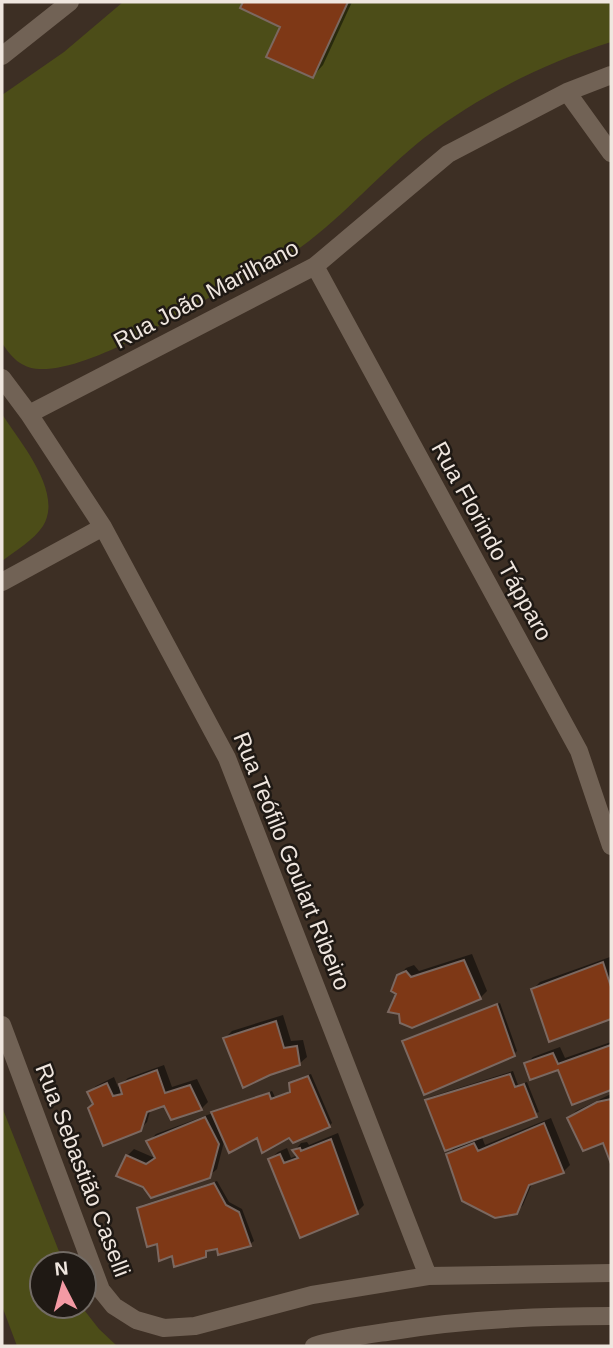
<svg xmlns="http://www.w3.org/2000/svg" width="613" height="1348" font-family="Arial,sans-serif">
<rect width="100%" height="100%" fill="#3d2f24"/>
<path fill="#4c4d18" d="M123 2H611V42C545 63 480 95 424 138 381 172 345 215 301 247 279 263 251 275 227 288 179 313 92 371 39 369 21 368 11 357 2 343V95L64 52Z
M2 414C19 441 64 492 43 526 34 540 15 551 2 561Z
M2 1107 64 1264H42V1306H81L99 1329 117 1346H17L2 1306Z"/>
<path fill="#0007" d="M244 2H352L323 65 313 76 282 26 242 7Z
M472 954 487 991 480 998 398 993 399 976 406 968 414 965 419 971Z
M610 957 611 1017 550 1040 533 989 540 982Z
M500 1003 517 1051 514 1054 404 1042Z
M283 1015 291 1041 303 1040 307 1057 299 1064 225 1038 232 1031Z
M611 1042V1088L573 1103 559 1068 526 1064 533 1057 560 1047 565 1058Z
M164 1065 172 1087 197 1079 208 1102 201 1109 172 1118 165 1103 151 1108 147 1122 140 1129 95 1103 89 1093 96 1086 114 1077 118 1087 128 1078Z
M513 1071 518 1085 527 1082 539 1112 481 1135 485 1145 551 1118 570 1165 563 1172 533 1181 523 1205 516 1213 448 1154 458 1144 427 1100 430 1097Z
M311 1074 332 1123 329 1126 290 1136 225 1138 217 1169 209 1176 152 1196 127 1156 134 1149 157 1159 149 1141 156 1134 272 1091 275 1097 292 1091 291 1084 294 1080Z
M611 1094V1160L604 1140 569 1118 576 1111Z
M338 1133 364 1205 357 1212 270 1159 278 1152 287 1148 291 1158 298 1155 295 1150 301 1143 307 1142 309 1145Z
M217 1181 229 1202 242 1209 254 1241 250 1244 219 1253 218 1246 208 1249 205 1255 173 1253 158 1242 139 1208 142 1205Z"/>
<path fill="#7e3816" stroke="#7b6860" stroke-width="2" d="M243 2H348L313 78 266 57 280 27 240 8Z
M464 960 481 999 412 1028 400 1023 399 1014 388 1012 396 994 391 991 397 975 406 971 411 977Z
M603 962 611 987V1019L549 1042 531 989Z
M497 1004 515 1056 424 1095 402 1041Z
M276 1021 284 1048 297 1046 300 1065 270 1075 243 1088 223 1038Z
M611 1045V1090L572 1105 558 1070 530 1080 524 1063 553 1053 558 1064Z
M157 1070 165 1093 190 1085 202 1110 171 1120 164 1106 147 1112 141 1131 103 1146 88 1108 93 1104 87 1092 107 1083 113 1096 122 1094 119 1084Z
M510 1074 515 1087 524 1084 537 1117 445 1151 425 1100Z
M308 1076 330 1127 293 1143 289 1138 262 1153 257 1138 229 1153 211 1112 269 1093 271 1099 290 1092 289 1083Z
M611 1099V1164L603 1143 583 1151 567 1118 597 1102Z
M205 1117 219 1144 210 1178 151 1198 143 1187 116 1176 126 1155 146 1164 155 1158 146 1141Z
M544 1123 564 1173 529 1185 517 1214 495 1218 462 1201 446 1154 474 1143 478 1151Z
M331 1139 358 1214 300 1238 268 1159 280 1154 284 1163 298 1158 292 1150 300 1148 301 1151Z
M214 1183 226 1205 239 1212 251 1246 218 1255 217 1249 206 1251V1257L174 1267 172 1256 159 1261 157 1244 147 1247 137 1208Z"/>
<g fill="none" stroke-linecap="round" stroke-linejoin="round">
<path stroke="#716255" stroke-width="18" d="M2 56 70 2
M567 92 611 153
M315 266 579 751 611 846
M2 378 29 414 103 527 227 758 428 1276
M29 414 315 266 448 154 567 92 611 75
M2 582 103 527
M2 1025 101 1290 114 1306 136 1320 164 1328 195 1326 312 1295 428 1276 611 1273
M314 1346C340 1338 366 1335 393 1331 466 1319 538 1316 611 1316"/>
</g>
<g text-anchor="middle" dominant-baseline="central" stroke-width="5" stroke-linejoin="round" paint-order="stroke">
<g font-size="23" fill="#efe6df" stroke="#1f1914">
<text transform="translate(206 294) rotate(-28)">Rua João Marilhano</text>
<text transform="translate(492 541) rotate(61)">Rua Florindo Tápparo</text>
<text transform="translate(292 861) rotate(68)">Rua Teófilo Goulart Ribeiro</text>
<text transform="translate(83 1170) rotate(69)">Rua Sebastião Caselli</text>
</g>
</g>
<rect width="613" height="1348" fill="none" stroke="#efe6df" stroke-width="7"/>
<g transform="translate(63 1285) rotate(354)"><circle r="33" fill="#1f1914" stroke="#726b65" stroke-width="2"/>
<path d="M0-5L12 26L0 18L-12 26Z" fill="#f49aa4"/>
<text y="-10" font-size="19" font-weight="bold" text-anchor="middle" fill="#efe6df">N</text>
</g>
</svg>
